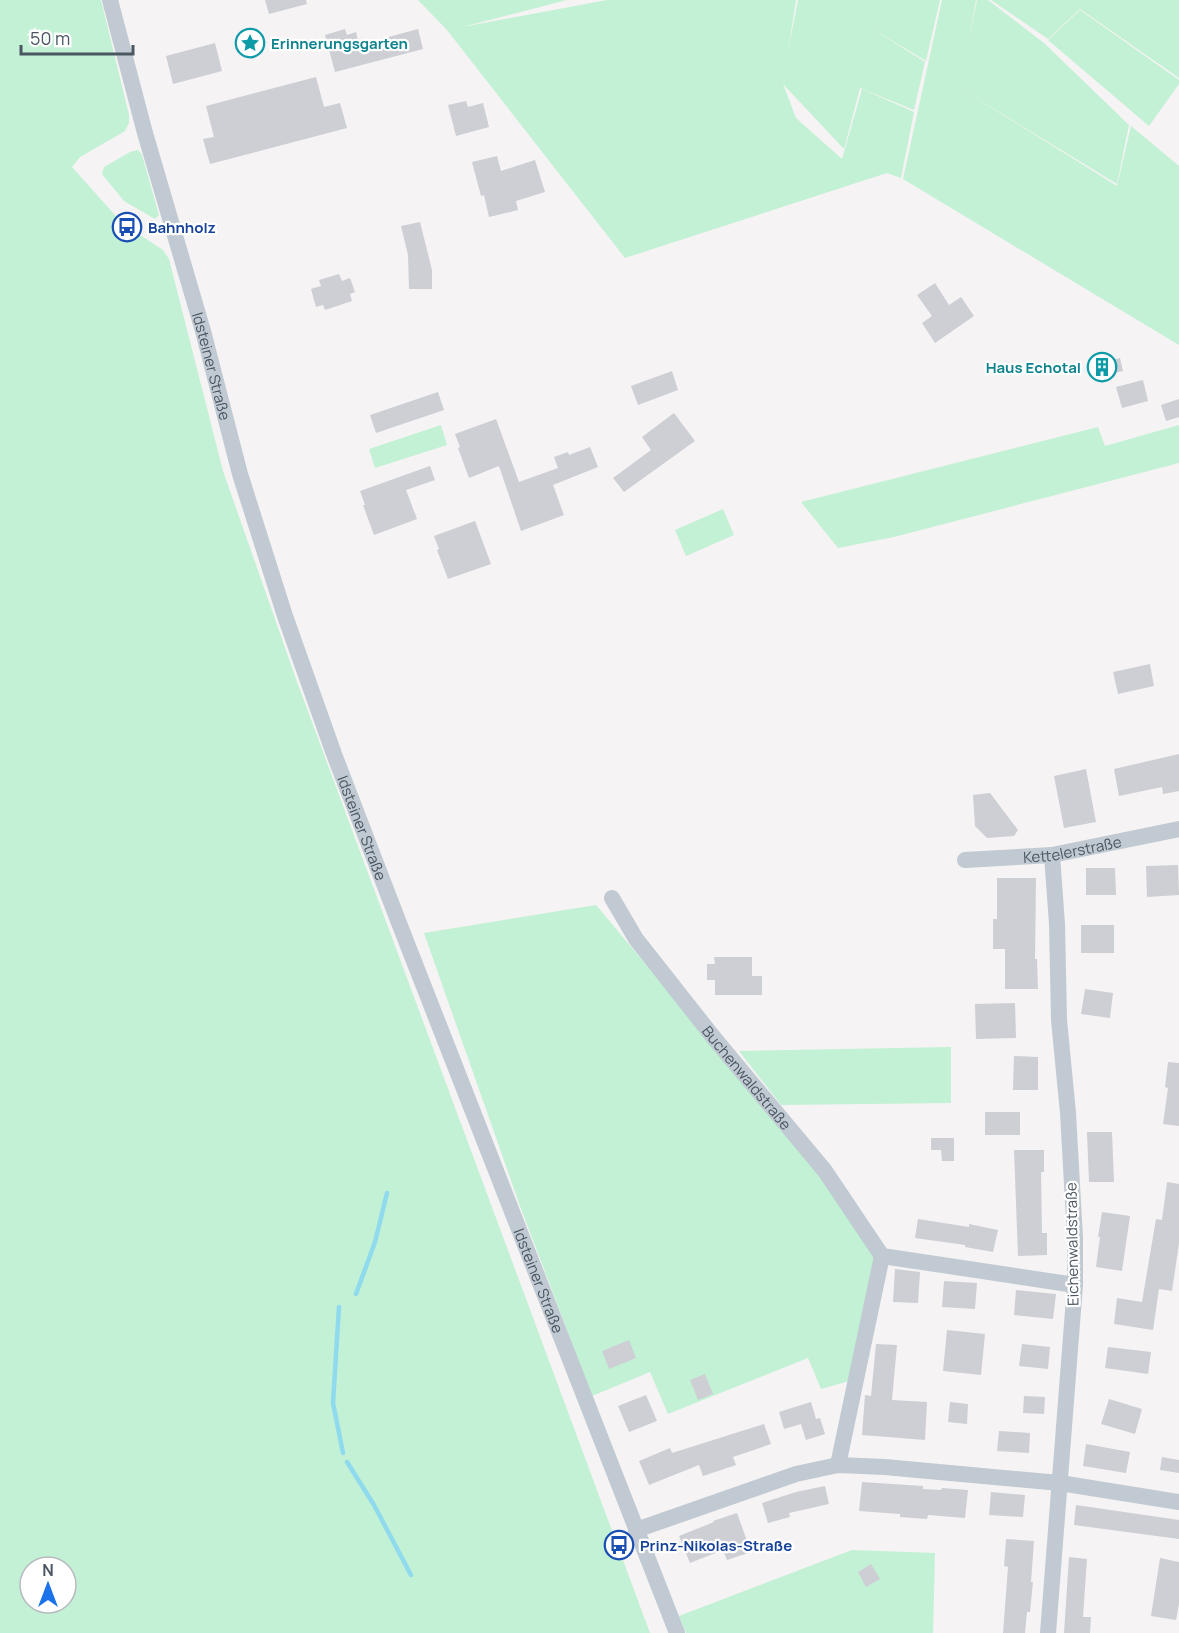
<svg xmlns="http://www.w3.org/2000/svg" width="1179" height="1633" font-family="Manrope,sans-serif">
<rect width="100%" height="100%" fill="#f5f3f3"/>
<path fill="#c3f1d5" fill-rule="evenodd" d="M0 0H101L129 115V123L125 131 80 157 72 167 123 224 163 250 169 259 223 471 296 679 650 1633H0ZM30 1567H66V1603H30Z
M418 0H567L462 27 607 0H796L788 51 798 0H940L926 61 871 28 925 62 914 110 860 88 844 149 783 84 796 118 842 159 862 89 914 112 901 178 887 173 625 258 447 30Z
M942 0H976L969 39 977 0H988L1044 43 1129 125 1117 184 958 87 1117 186 1131 126 1179 166V345L903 179Z
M991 0H1179V78L1080 9 1048 39Z
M1080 10 1179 80V84L1149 126 1048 40Z
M138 150 142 155 159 215 155 219 124 201 102 174 104 167 130 152Z
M441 425 447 445 375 468 369 449Z
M1179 425V463L894 537 838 548 801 502 1098 427 1105 446Z
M723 509 734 535 686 556 675 530Z
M596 905 823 1176 877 1259 849 1381 821 1389 808 1358 668 1414 650 1372 592 1396 520 1206 424 933Z
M951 1047V1103L781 1105 739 1051Z
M852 1550 935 1553 933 1633H686L679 1616Z"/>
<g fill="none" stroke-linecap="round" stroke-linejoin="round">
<path stroke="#90daee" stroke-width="4.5" d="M356 1294 375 1242 387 1193
M339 1307 333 1403 343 1453
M347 1462 374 1505 411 1575"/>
</g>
<path fill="#cdcfd5" d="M265 0H306L307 4 269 14Z
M345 29 347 35 356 32 359 45 418 29 423 49 335 72 325 35Z
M215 43 222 71 173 84 166 56Z
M316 77 324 107 340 103 347 128 210 164 203 139 214 137 206 106Z
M466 101 468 107 483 103 489 127 456 136 448 105Z
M497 156 501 171 535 160 545 192 516 201 518 210 489 217 484 195 481 196 472 162Z
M420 222 432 270V289H409L408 255 401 226Z
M339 274 342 281 350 278 355 292 350 294 352 301 325 310 323 305 316 307 311 289 321 286 319 280Z
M935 283 949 305 961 297 974 316 935 343 922 323 932 316 917 295Z
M1107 353 1109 361 1120 358 1123 371 1096 377 1091 358Z
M672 371 678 390 638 405 631 386Z
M1143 380 1148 401 1122 408 1116 387Z
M438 392 444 410 376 433 370 415Z
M1179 399V417L1166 421 1161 405Z
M674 413 695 441 624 492 613 478 651 450 642 437Z
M496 419 519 482 558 468 554 457 568 452 569 455 590 447 598 467 553 485 564 515 521 531 499 466 469 478 458 448 460 447 455 434Z
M430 466 435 480 406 490 417 519 374 535 363 505H365L360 491Z
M475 521 491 564 448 579 437 550 439 549 434 536Z
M1150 664 1154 686 1118 694 1113 672Z
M1179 754V791L1163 794 1162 787 1119 796 1114 769Z
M1086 769 1096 822 1064 828 1054 776Z
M990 793 1018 830 1014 836 987 838 975 826 973 795Z
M1178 865 1179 895 1147 897 1146 866Z
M1086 868H1115L1116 895H1086Z
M997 878H1036L1035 959H1037L1038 989H1005V949H993V919H997Z
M1081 925H1114V953H1081Z
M714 957H752V976H762V995H715V980H707V964H715Z
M1085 989 1113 993 1110 1018 1081 1014Z
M1015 1003 1016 1038 976 1039 975 1004Z
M1014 1056 1038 1057V1090H1013Z
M1168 1062 1179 1063V1126L1163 1124 1168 1088 1165 1087Z
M985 1112H1020V1135H985Z
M1087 1132H1112L1114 1182H1089Z
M931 1138H954V1161H942L941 1150H931Z
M1014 1150H1044V1172H1041L1042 1233H1047V1255L1018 1256Z
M1167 1182 1179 1184V1243L1172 1291 1159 1289 1153 1330 1114 1324 1117 1298 1142 1302 1156 1219 1162 1220Z
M1102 1212 1130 1216 1122 1271 1096 1267 1100 1237H1098Z
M918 1219 969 1227V1224L998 1230 993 1252 965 1247V1245L915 1238Z
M895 1269 920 1272 918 1303 893 1302Z
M944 1281 977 1283 975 1309 942 1307Z
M1016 1290 1056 1294 1053 1319 1014 1315Z
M947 1330 985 1334 981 1375 943 1371Z
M629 1340 636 1358 609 1369 602 1351Z
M876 1344 897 1345 892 1400 927 1402 925 1440 862 1435 865 1395 871 1396Z
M1022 1344 1050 1347 1048 1369 1019 1366Z
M1108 1347 1151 1352 1148 1374 1105 1368Z
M705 1374 713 1394 698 1400 690 1380Z
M646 1395 657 1421 629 1432 618 1406Z
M1024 1396 1045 1397 1044 1414 1023 1413Z
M1109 1399 1142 1409 1135 1434 1101 1424Z
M811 1402 816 1419 820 1418 825 1434 806 1440 801 1424 784 1429 779 1412Z
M950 1402 968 1404 967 1424 948 1422Z
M764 1424 771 1444 733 1457 736 1465 703 1476 699 1465 649 1485 639 1461 670 1448 672 1453Z
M999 1431 1030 1433 1029 1453 997 1451Z
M1086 1444 1130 1452 1126 1473 1083 1466Z
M1162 1457 1179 1460V1473L1160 1470Z
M862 1482 923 1486V1489L941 1490 942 1488 968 1490 965 1518 928 1515 927 1519 900 1517V1514L859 1511Z
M825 1486 829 1504 789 1513 790 1517 768 1523 762 1503 796 1492Z
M991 1492 1025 1495 1023 1517 989 1515Z
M1076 1505 1179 1520V1539L1074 1525Z
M737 1513 751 1552 727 1560 723 1550 690 1563 679 1536 714 1522 713 1521Z
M1006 1539 1034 1541 1031 1582H1033L1030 1612H1027L1025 1633H1003L1008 1567 1004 1566Z
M1069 1557 1087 1559 1083 1617H1091L1090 1633H1064Z
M1160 1558 1179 1562V1604L1176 1620 1151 1616Z
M871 1564 880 1579 866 1587 858 1572Z"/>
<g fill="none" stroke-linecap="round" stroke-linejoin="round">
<g stroke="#c1cad2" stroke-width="16">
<path id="s1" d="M110 0 145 133 203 331 240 474 285 616 334 754 399 923 677 1633"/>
<path id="s2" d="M965 860 1052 855 1179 829"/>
<path id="s3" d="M612 898 636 939 714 1038 825 1171 882 1256 1075 1285"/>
<path d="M838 1465 882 1256"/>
<path d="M636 1530 796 1474 838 1465 885 1467 1060 1483 1179 1502"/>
<path d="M1048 1633 1075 1285V1238L1068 1113 1059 1020 1057 924 1052 855"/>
</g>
</g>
<defs>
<g id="sight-ring" transform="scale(1.5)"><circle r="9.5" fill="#fff" stroke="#0f9aa8" stroke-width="1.5"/><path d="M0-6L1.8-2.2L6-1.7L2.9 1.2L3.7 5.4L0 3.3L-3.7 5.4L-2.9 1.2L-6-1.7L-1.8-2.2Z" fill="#0f9aa8"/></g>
<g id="bus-ring" transform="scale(1.5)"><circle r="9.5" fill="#fff" stroke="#1a4fb4" stroke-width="1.5"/><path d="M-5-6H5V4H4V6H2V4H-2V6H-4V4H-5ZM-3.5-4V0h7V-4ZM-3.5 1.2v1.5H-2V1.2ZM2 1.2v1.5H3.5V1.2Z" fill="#1a4fb4"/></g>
<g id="building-ring" transform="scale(1.5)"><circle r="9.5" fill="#fff" stroke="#0f9aa8" stroke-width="1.5"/><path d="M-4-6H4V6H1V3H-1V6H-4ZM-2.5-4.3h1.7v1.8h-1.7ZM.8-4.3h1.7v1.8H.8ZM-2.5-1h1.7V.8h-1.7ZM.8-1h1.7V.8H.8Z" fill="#0f9aa8"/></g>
</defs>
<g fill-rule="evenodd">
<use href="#sight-ring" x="250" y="43"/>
<use href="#bus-ring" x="127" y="227"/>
<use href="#building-ring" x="1102" y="367"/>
<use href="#bus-ring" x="619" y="1545"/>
</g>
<g text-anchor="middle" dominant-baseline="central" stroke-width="4.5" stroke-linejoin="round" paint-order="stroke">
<g font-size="15" font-weight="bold" fill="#0d838f" stroke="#fff" text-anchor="start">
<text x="271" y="43">Erinnerungsgarten</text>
<text x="1081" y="367" text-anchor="end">Haus Echotal</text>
</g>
<g font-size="15" font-weight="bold" fill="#164399" stroke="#fff" text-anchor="start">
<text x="148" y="227">Bahnholz</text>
<text x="640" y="1545">Prinz-Nikolas-Straße</text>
</g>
<g font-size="15" fill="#4a5661" stroke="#fff">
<text stroke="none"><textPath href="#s1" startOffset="380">Idsteiner Straße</textPath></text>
<text stroke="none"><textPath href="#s1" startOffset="866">Idsteiner Straße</textPath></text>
<text stroke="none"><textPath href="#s2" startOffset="108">Kettelerstraße</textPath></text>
<text stroke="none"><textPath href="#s3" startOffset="225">Buchenwaldstraße</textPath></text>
<text transform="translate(1072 1244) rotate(-91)">Eichenwaldstraße</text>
<text stroke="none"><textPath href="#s1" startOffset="1352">Idsteiner Straße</textPath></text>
</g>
</g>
<g transform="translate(48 1585)"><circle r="28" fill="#ffffff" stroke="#b7bbc0" stroke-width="1.5"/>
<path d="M0-4.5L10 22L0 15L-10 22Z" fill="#1a73e8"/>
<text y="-9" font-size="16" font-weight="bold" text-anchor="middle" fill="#4a5661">N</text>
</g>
<path d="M21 45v9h112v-9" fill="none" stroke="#4a5661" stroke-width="3"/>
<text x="30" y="45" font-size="18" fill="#4a5661" stroke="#ffffff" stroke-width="4.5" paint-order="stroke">50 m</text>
</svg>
